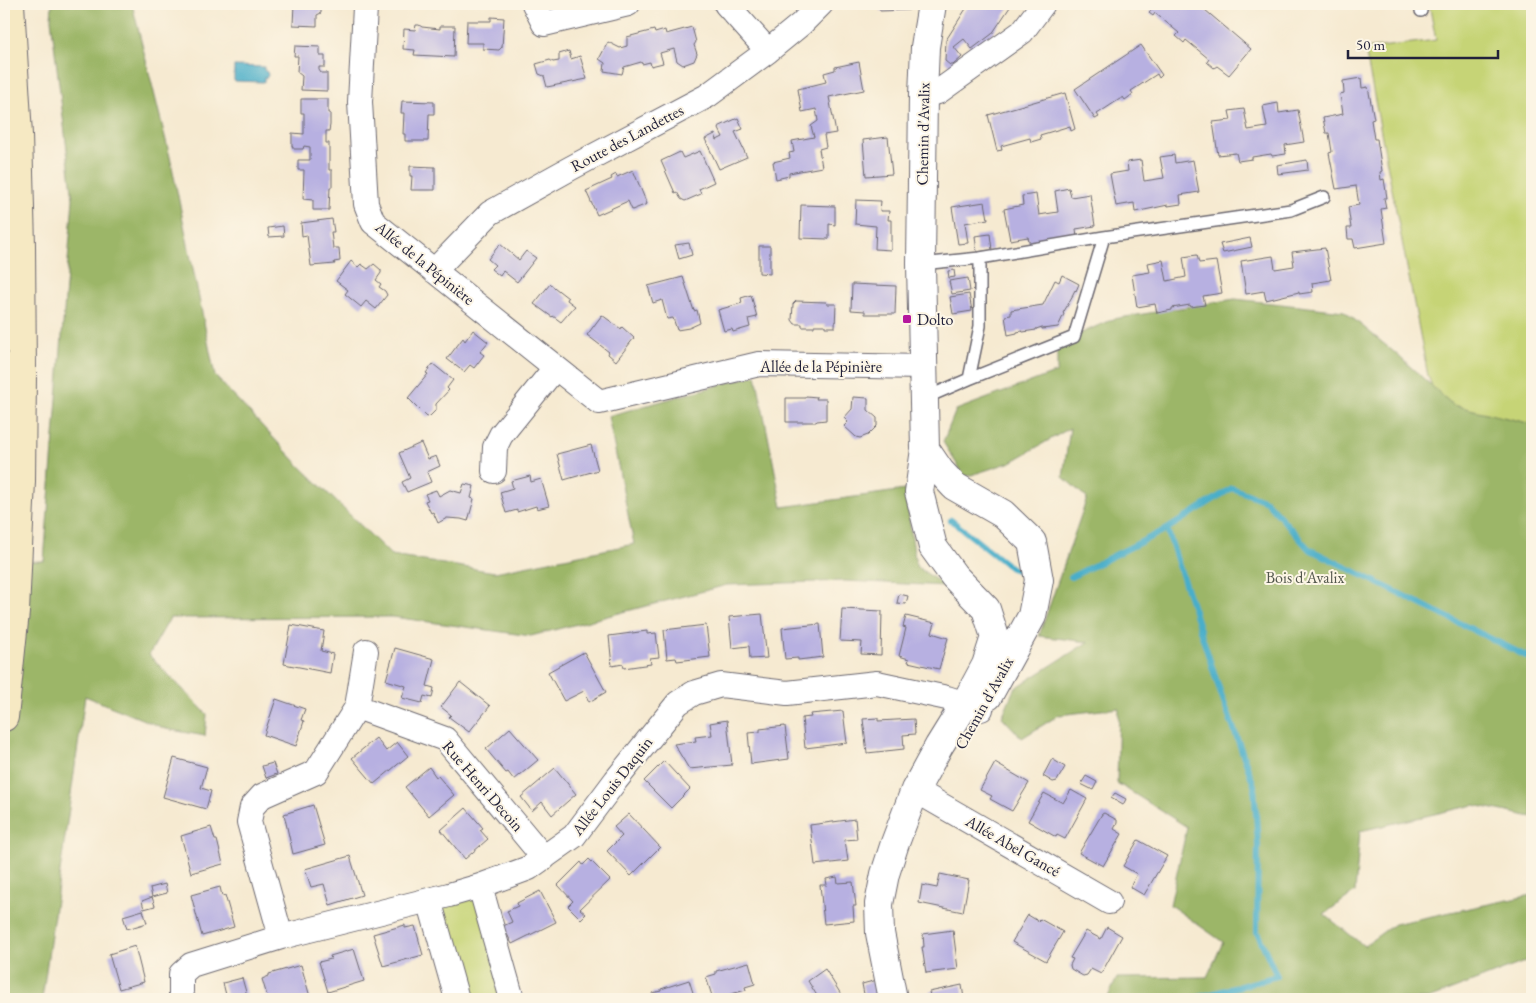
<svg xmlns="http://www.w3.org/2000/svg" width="1536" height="1003" font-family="'EB Garamond',serif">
<rect width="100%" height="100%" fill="#fcf5e5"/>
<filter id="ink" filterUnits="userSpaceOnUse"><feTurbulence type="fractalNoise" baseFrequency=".02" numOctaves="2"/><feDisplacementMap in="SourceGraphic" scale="10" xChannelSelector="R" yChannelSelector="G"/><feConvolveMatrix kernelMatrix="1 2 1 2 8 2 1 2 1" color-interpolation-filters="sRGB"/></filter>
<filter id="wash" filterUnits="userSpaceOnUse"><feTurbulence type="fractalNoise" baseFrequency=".0096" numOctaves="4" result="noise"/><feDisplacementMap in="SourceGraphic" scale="20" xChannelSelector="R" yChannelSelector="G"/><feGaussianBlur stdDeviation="1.12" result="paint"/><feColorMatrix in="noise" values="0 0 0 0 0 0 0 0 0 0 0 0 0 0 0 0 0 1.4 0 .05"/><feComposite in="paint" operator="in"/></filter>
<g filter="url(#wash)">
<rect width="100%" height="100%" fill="#f6ead1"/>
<path fill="#c6d476" stroke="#747b58" d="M1429 4H1532V437L1444 416 1428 376 1365 49 1436 40Z
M467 896 477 902 504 999H465L440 910Z"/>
<path fill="#9cb667" stroke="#5f6c51" d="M52 4H132L170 157 215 376 299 465 392 556 495 572 634 544 608 416 756 375 782 507 905 490 916 566 945 586 845 581 727 585 531 636 393 617 170 618 149 655 207 714 205 736 166 729 85 696 42 999H4V562L44 561 73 199 51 19Z
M1235 299 1344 311 1394 352 1453 405 1532 424V817L1474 805 1360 831 1355 892 1324 914 1364 946 1394 924 1532 895V959L1428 999H1107L1117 978 1207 977 1223 942 1170 905 1187 827 1117 783 1119 708 1059 715 1022 738 1002 717 1014 689 1088 642 1039 636 1087 498 1063 477 1070 428 1011 462 965 477 943 442 956 410 1057 372V344L1113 319Z"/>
<path fill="#4aaec9" stroke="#366882" d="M234 66 264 67V70L267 72 268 75 267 77 264 78V82L234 81Z"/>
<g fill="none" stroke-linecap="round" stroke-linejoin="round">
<path stroke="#4aaec9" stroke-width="6" d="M951 520 1011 568 1026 573
M1071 577 1167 529
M1193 999 1277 976 1257 932 1258 844 1254 785 1220 691 1167 529 1232 488 1266 501 1309 549 1532 659"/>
</g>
<g id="blocks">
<path fill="#b7b0e1" d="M294 4H318L321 8V13L317 15V26L293 25Z
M880 4H909V10L880 11Z
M969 4H1012L992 34 972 49 964 39 954 47 962 57 953 65H950L945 61 946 40Z
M1157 4H1198L1251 49 1229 75 1217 66 1214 68 1207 62 1209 59 1186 40 1184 43 1176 36 1179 33 1155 13 1153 16 1149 13Z
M491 17 504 18 502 47 499 50 483 49V43H466L467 21H491Z
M416 25H419L422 27 440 29V26H455L454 57 414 55 415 50 403 49 404 29 415 30Z
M692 27 696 42 694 45 697 54 694 61 683 65 677 61 674 49 660 53 663 63 651 66 650 62 642 64 641 62 624 67 622 74 604 71 605 63 599 59 608 42 620 48 627 46V37L654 30 655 33 665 30 666 34Z
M1141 45 1162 75 1159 78 1157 74 1131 91 1133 94 1125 100 1123 97 1097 114 1099 117 1095 119 1075 89Z
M295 46 320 47V56H325V67H319V70L321 73H327V91L301 90 302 76 297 72 298 56H294Z
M569 51 571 59 580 56 587 79 547 87 544 76 539 74 536 64 550 60 553 62 559 61V54Z
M859 62 864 90 829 97 836 133 824 135 826 147 819 149 822 167 789 173V176L776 179 773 162 790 158 789 153 794 152 792 141 814 137 811 126 818 121 816 109 802 112 798 89 826 82 824 73 835 70V67Z
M1361 78 1362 88 1368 87 1374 119 1371 120 1374 139H1377L1382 171 1380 172 1381 180 1384 179 1387 198H1384L1386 208 1381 209 1386 243 1355 248 1353 239H1348L1347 228H1351L1348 207 1359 205 1356 186 1336 189 1329 153 1332 152 1329 133H1326L1323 118 1343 114 1340 94 1344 93 1343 81Z
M1065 93 1075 129 1071 131 1070 126 1040 135 1041 139 1031 142 1030 138 1001 146 1002 150 997 151 988 115Z
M301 99H328V113H330V125L329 131H326V143H329V170H332V187H330L329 210H313V200L303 199 304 170H298V160H310V147L304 146 303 149H294L292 146V133L304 134V113H301Z
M402 101 434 102V114H429L428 141H405V134H403L404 113H401Z
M1278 103 1279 113 1298 110 1304 142 1285 145 1286 154 1272 156 1271 154 1252 157V159L1238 161 1236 153 1218 155 1213 122 1231 120 1229 111 1244 109 1248 130 1267 127 1263 106Z
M738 118 743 129 735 132 747 157 719 169 705 139 715 134 717 140 723 137 718 127Z
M888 137 892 174 866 176 863 140Z
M700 151 714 182 699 189 701 194 685 201 681 199 677 192 675 193 661 161 680 152 683 158Z
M1174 155 1175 163 1193 160 1199 192 1180 195 1181 204 1168 206V205L1135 212 1134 203 1116 206 1110 174 1128 171 1127 162 1141 160 1144 181 1164 178 1160 157Z
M1307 160 1308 170 1278 174 1277 165Z
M410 166 435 167V190H411L412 176H410Z
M633 170 647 204 632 210 628 201 597 215 586 191 612 179 611 177 616 174 617 177Z
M1069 188 1071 197 1090 194 1095 226 1076 229 1077 238 1043 241 1044 243 1030 245 1028 237 1010 240 1004 209 1023 205 1022 196 1036 194 1039 215 1058 212 1055 191Z
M856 200 881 201 880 211H889L888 220H891V250L875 249 876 226 855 224Z
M985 202 988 219 965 223 968 243 958 244 952 207Z
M801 205 835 206V225L829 224V239L800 238Z
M332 219 334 232H331L333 248H339L340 261 334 262 335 264 311 266 307 235 302 236 301 223Z
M283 226 284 236 269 237 268 228Z
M990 234 992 250 977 252 975 236Z
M1250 238 1252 247 1223 253 1220 244Z
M689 243 692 255 679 259 675 245Z
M500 244 519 260 526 251 536 258 517 282 503 271 500 276 491 269 495 265 488 259Z
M759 246H770V274L759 273Z
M1325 248 1331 280 1312 283 1313 292 1299 294V292L1266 300 1264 291 1246 294 1241 261 1273 256 1275 269 1294 266 1292 252Z
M1197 255 1199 263 1216 261 1222 293 1203 296 1205 305 1191 307 1190 305 1172 308V310L1157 313 1155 304 1137 307 1132 275 1150 272 1148 263 1163 260 1167 281 1186 277 1183 257Z
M351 261 358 267 361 264 368 269 374 264 381 270V273L376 280 381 284 379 287 385 291 387 295 376 309 366 301 361 307 345 294 348 290 336 281Z
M954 270 955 277 949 278 948 271Z
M1062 275 1079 284 1076 291 1075 290 1072 296H1073L1063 313 1064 314 1058 327 1042 329V327L1036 329V330L1023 332 1022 331 1017 332V333L1008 335 1005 316 1011 315V310L1043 305 1055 280 1059 282Z
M683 277 694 311 697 310 700 323 689 328 677 330 673 318 667 319 662 300 653 303 648 286Z
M968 278 970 291 952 294 949 281Z
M550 284 568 298 567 300 575 306 561 322 553 316 552 317 534 304Z
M852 284 896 286 895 314H865V311L851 310Z
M969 294 972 311 953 314 950 297Z
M751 295 757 317 748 319 750 327 733 332 732 329 724 331 718 310 742 303 741 298Z
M796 301 826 302 827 304H836L835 327H825V325H814V327H802V324H795L792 320 793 304Z
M602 315 621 329 622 327 634 338 616 361 608 354 609 352 587 335Z
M473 330 488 342 480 352 484 355 474 368 470 365 464 372 447 359 463 338 465 341Z
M433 364 453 380 447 388 449 390 436 404V410L430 416 427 417 408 398 428 374 426 373Z
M806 396 817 397 816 399H826V420L817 421 816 422H786V398H805Z
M853 397 868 398V410L877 418V426L868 435 860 438 856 437 844 426 848 422 844 418 852 409Z
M421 443 428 459 436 456 440 466 427 472 431 482 407 492 402 482 410 478 399 453Z
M591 445 598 470 564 480 557 454Z
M530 476 531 482 541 479 549 506 537 509 536 506 517 512V510L506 513 500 492 513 488 511 481Z
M464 484 474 486 471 498 474 499 468 521 461 519 447 518 438 523 433 512 431 513 425 501 428 500 425 494 436 490 439 496 450 490 461 493Z
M899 594 908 596 906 604 897 603Z
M842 609 882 611 881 655 861 654 862 642 840 641Z
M762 614 767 658 750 659 749 646 732 648 729 617Z
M906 616 935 623 932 633 948 638 939 669 908 662 909 659 899 656 906 628 903 627Z
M820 624 823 657 798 660V658L785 659 782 628Z
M291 625 324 631 321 651 333 654 330 673 284 664Z
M706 625 710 657 677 661 676 658 667 659 664 630Z
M647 631V634L656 633 659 657 650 658 651 664 624 668 623 664 612 666 609 636Z
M395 648 434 659 427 686 434 688 432 698 424 696 422 703 402 698 406 686 386 680Z
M584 652 606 692 589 702 584 691 564 701 548 672Z
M460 682 490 706 469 732 449 717 451 715 441 707Z
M276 699 305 709 301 720 304 721 296 746 264 735Z
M843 711 847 743 805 748 802 718 811 717 810 714Z
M878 718V721L914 719 915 734 903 735 904 749 867 753 863 719Z
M727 720 732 765 689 769 674 744 696 741 695 737 712 735 710 723Z
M785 726 789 759 751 764 748 733 760 732V729Z
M510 728 538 760 514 780 508 772 506 773 486 749Z
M376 738 386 751 397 742 408 756 374 784 352 758Z
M174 758 207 767 201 788 211 791 206 809 163 797Z
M1052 759 1065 767 1057 781 1053 782 1043 776Z
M664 761 690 789 671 808 644 781Z
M273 763 277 774 266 778 262 766Z
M995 763 1029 783 1012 811 990 799 992 796 980 790Z
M429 767 436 777 438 776 454 795 429 816 405 787Z
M555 768 576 794 552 815 542 802 532 811 521 797Z
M1086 776 1097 782 1093 790 1081 784Z
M1071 790 1087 799 1065 839 1057 835 1056 837 1028 821 1044 793 1063 803Z
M1115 793 1126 799 1123 805 1111 798Z
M313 805 325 845 293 854 284 814Z
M466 808 483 828 480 830 488 839 465 859 441 830Z
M1104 813 1117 820V823L1114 829 1122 834 1103 866 1079 853 1102 814Z
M629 814 660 847 631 876 607 851 622 836 614 827Z
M855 819 857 839 845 840 848 861 815 865 810 825Z
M211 827 215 840H217L223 864 191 873 181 836Z
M1138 840 1167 856 1144 895 1130 887 1137 874 1123 866Z
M350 856 362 895 330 905 324 884 311 887 305 869Z
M589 859 610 880 580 909 586 914 581 919 568 906 573 901 558 885 581 862 583 865Z
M940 874 969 880 963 912 919 903 922 885 937 888Z
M837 877 838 883 853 882 856 906H853L854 921 824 924 820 885H827L826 879Z
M165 884 167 893 152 897 150 888Z
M220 887 222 896 225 895 234 927 202 936 191 895Z
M540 891 556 922 512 944 503 926 512 922 507 911 518 906 517 903Z
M152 897 155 906 144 909 142 901Z
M143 910 147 923 127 929 123 916Z
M1028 915 1038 921 1040 919 1063 932 1046 961 1012 942Z
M405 925V928L415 926 423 955 383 966 373 934Z
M1107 927 1122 936 1101 974 1091 969 1087 975 1083 976 1071 969 1070 965 1073 959 1070 958 1086 931 1101 939Z
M953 930 958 969 926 973 922 947H924L923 934Z
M135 946 144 982 119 989 109 954Z
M354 949 364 981 328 992 319 962 331 959 330 956Z
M749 962 755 984 745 987 746 990 713 999 706 977 716 974V971Z
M301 965 310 997 301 999H268L262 979 269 976V974Z
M825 969 844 999H819L808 981Z
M242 978 248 999H213L226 995 223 983Z
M881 979 885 999H865L862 984Z
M689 980 695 999H654L652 993 661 991V989Z
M962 985 964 999H931L929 992Z"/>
</g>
</g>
<g filter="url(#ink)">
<use href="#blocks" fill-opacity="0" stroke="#6c6870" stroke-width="1"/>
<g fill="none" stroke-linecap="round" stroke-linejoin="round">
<g stroke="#6c6870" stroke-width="14">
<path id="service" d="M1421 4V11
M980 258V326L969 379 1074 337 1104 237
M921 264 980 258 1104 237 1291 210 1324 197
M925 398 969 379"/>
</g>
<g stroke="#6c6870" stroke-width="26">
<path id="minor" d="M368 4 365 7 360 102 366 204 373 222 599 402 759 364 923 367
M534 4 544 24 628 4
M726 4 768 51
M923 95 938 92 1022 32 1043 4
M434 271 490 213 571 168 707 96 768 51 801 24 821 4
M494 471 495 447 501 435 555 368
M357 707 366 651
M915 790 1109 902
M480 886 512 999
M429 900 457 999
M281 937 249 822 252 807 262 796 316 772 357 707 445 739 544 858
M183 999 181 995V974L191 965 281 937 449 895 480 886 529 868 574 836 616 780 678 703 694 693 721 685 787 693 877 683 947 698 981 709"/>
</g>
<g stroke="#6c6870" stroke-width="30">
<path id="tertiary" d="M925 449 940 471 954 486 1003 514 1032 542 1039 580 1032 616 988 696
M893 999 880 933 879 904 885 874 895 843 915 790 939 746 965 704 986 665 995 637 986 609 954 576 933 547 919 492 925 449 921 264 923 95 925 47 932 4"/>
</g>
<g stroke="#6c6870" stroke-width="30">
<path id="secondary" d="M4 717 15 612 21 481 22 374 21 245 18 135 10 4"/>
</g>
<use href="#service" stroke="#fff" stroke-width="11"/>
<use href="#minor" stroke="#fff" stroke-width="24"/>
<use href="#tertiary" stroke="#fff" stroke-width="28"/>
<use href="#secondary" stroke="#f6e9c3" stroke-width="28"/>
</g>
</g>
<rect fill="#b5179e" stroke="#fcf5e5" stroke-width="2" x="902" y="314" width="10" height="10" rx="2.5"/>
<g text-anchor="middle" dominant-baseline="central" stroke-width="4" stroke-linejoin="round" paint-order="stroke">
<g font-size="16" fill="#22223b" stroke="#fcf5e5">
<text transform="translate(923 134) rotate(-89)">Chemin d'Avalix</text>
<text transform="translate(627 138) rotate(-28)">Route des Landettes</text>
<text transform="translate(425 263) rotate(39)">Allée de la Pépinière</text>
<text x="821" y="366">Allée de la Pépinière</text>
<text transform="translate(984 703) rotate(-61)">Chemin d'Avalix</text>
<text transform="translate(483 786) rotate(49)">Rue Henri Decoin</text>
<text transform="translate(612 786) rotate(-52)">Allée Louis Daquin</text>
<text transform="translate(1013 846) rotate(30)">Allée Abel Gancé</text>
</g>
<g font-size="16" fill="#22223b" stroke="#fcf5e5" text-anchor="start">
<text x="917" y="319">Dolto</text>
</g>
<g font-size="16" fill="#53574d" stroke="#fcf5e5">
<text x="1305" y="577">Bois d'Avalix</text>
</g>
</g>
<rect width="1536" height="1003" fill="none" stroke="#fcf5e5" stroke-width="20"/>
<path d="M1348 50v8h150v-8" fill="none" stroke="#22223b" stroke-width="2.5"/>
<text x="1356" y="50" font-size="15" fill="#22223b" stroke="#fcf5e5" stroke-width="4" paint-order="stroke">50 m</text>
</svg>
